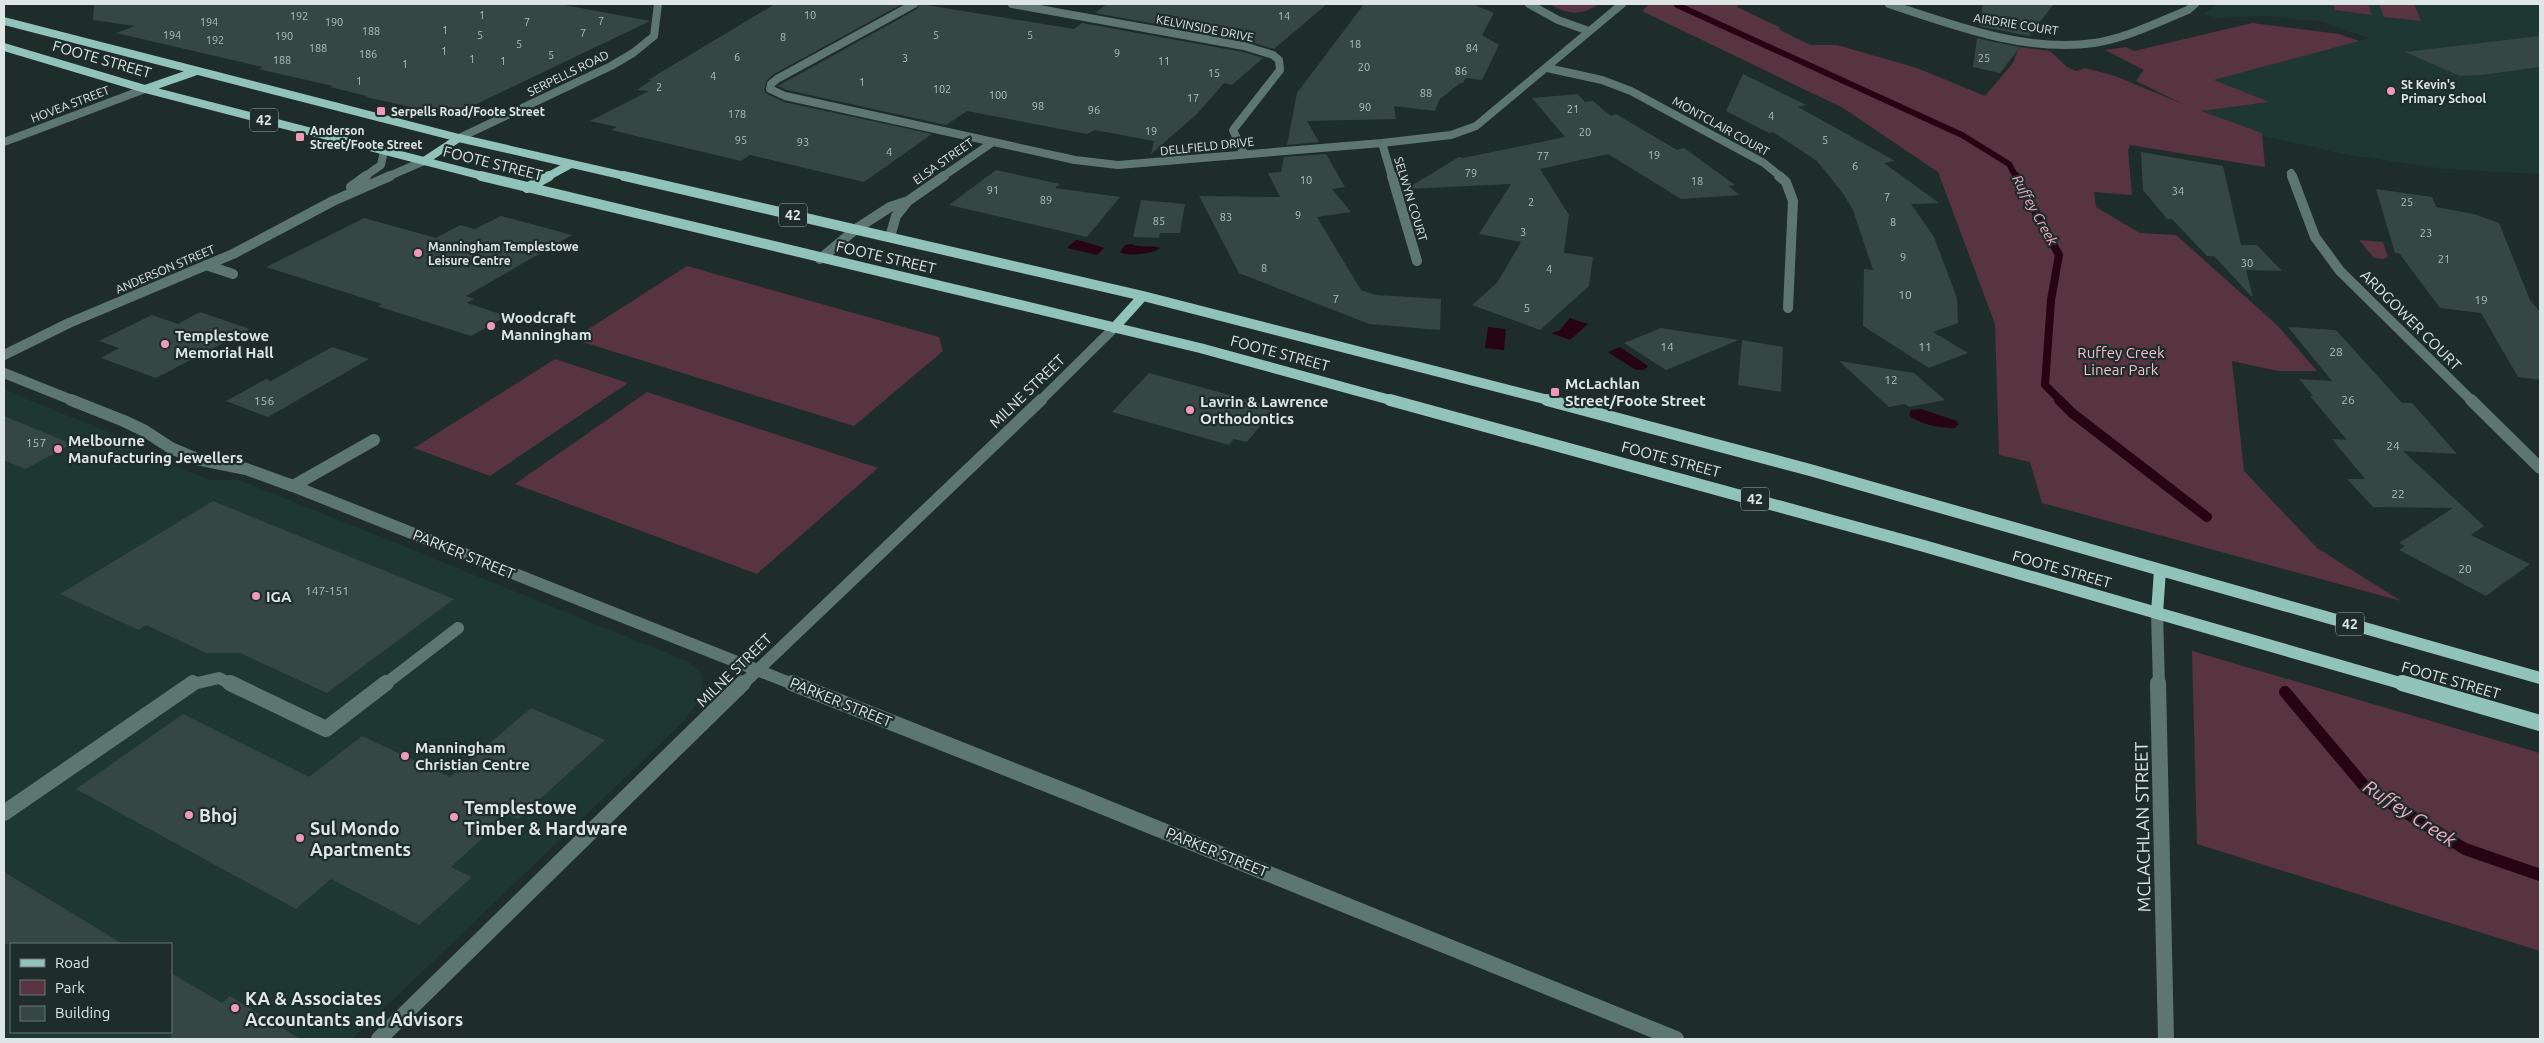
<svg xmlns="http://www.w3.org/2000/svg" width="2544" height="1043" font-family="Ubuntu,sans-serif">
<rect width="100%" height="100%" fill="#1e2d2a"/>
<path fill="#1f3733" fill-rule="evenodd" d="M2217 4H2540V174L2444 169 2350 155 2263 136 2262 133 2200 111 2268 102 2213 80 2369 38 2320 21 2265 16 2218 18 2203 14Z
M4 390 116 435 126 447 210 480H239L687 661 702 674 703 692 699 701 682 723 352 1039H4ZM11 944H171V1032H11Z"/>
<path fill="#573440" d="M1550 4H1599C1581 16 1568 15 1550 4Z
M1649 4H1739L1737 7 1781 28 1778 29 1810 45H1837L1917 68 1985 96 2013 63 2019 47 2050 51 2067 67 2076 71 2085 68 2115 76 2185 105 2136 81 2144 70 2105 50 2126 47 2134 51 2252 23 2339 34 2359 41 2214 80 2269 102 2201 111 2262 133 2265 167 2130 145 2128 150 2132 195 2094 192 2096 207 2140 233 2176 235 2278 326 2317 371H2278L2232 361 2244 471 2317 548 2401 601 2042 503 2030 462 1999 455 1995 324 1938 172 1843 108 1642 11Z
M2333 4H2368L2372 15 2335 10Z
M2379 4H2414L2421 21 2384 17Z
M2359 240 2383 242 2388 257 2383 259 2374 258Z
M687 266 939 337 943 351 854 426 573 339Z
M555 359 628 383 490 476 414 448Z
M647 392 878 468 757 574 515 484Z
M2192 651 2540 753V951L2197 844Z"/>
<path fill="#270413" d="M1076 240C1080 240 1102 247 1104 248L1097 255 1067 248Z
M1131 244C1144 249 1148 244 1160 248 1153 254 1128 257 1120 252L1125 245Z
M1570 318 1588 324 1570 340 1551 333 1559 331Z
M1488 327 1506 329 1504 350 1485 348Z
M1620 347 1648 366 1644 370H1636L1608 352Z
M1921 409 1957 421 1958 425 1955 428C1943 429 1918 424 1909 415L1911 410Z"/>
<g fill="none" stroke-linecap="round" stroke-linejoin="round">
<path stroke="#270413" stroke-width="6" d="M1677 5 1962 135 2009 164 2016 177"/>
<path stroke="#270413" stroke-width="8" d="M2016 176 2059 255 2051 300 2045 385 2061 401"/>
<path stroke="#270413" stroke-width="10" d="M2059 400 2072 413 2207 517"/>
<path stroke="#270413" stroke-width="12" d="M2285 692 2366 788 2465 849 2540 875"/>
</g>
<path fill="#364643" d="M94 4H559L650 21 460 112 451 110 444 114 365 97 367 96 330 87 333 86 258 69 263 67 116 33 135 26 93 20Z
M775 4H902L774 74 767 80 764 90 767 94 784 102 932 134 864 182 750 155 741 161 611 130 617 127 590 121 649 91 637 90 652 80H648Z
M920 4 1074 29 1082 23 1243 52 1263 58 1232 85 1224 83 1197 114 1151 154 1154 141 1095 130 1087 134 967 111 946 125 787 90 778 86 917 9Z
M1107 4H1327L1274 49 1245 40 1095 13Z
M1364 4H1472L1494 13 1482 35 1499 45 1482 80 1466 78 1463 83H1460L1439 100 1435 111 1394 106 1396 119 1307 121 1319 142 1287 145 1297 93Z
M1983 4H2054L2029 36 1979 26Z
M2540 36V67L2482 75 2460 76 2405 52Z
M1977 38 1989 41 2020 47 2000 73 1973 67Z
M1743 74 1806 105 1798 107 1895 161 1884 163 1939 203 1911 204 1934 237 1957 298 1958 323 1933 332 1968 353 1929 368 1863 326 1864 269 1873 270 1853 210 1842 192 1817 161 1773 132 1769 133 1726 111Z
M1578 94 1585 102 1593 101 1611 116 1616 114 1677 150 1684 148 1735 185 1728 186 1740 195 1681 199 1608 154 1540 169 1569 215 1564 253 1593 257 1589 286 1540 330 1472 305 1497 283 1521 242 1479 234 1511 184 1406 189 1459 157 1463 158 1565 137 1532 98Z
M2141 152 2223 166 2241 245H2257L2282 271 2246 270 2253 298 2214 256H2207L2172 219H2167L2143 190Z
M1326 154 1345 187 1332 189 1351 212 1317 217 1361 290 1376 295 1441 299 1440 330 1369 324 1239 273 1199 196 1280 197 1268 173 1281 172 1284 157Z
M996 170 1060 184 1055 188 1120 197 1087 237 949 205Z
M2376 189 2432 197 2436 207 2474 214 2499 223 2530 300 2540 312V380L2518 377 2481 313 2440 308 2399 253H2395Z
M1141 200 1185 204 1180 233H1160L1159 238 1133 237Z
M501 216 572 235 466 296 474 299 467 303 506 316 471 336 377 306 382 304 266 267 364 218 436 238 460 225 475 229Z
M200 312 250 329 156 378 101 358 119 348 99 341 152 315 178 324Z
M2288 327 2336 330 2402 403H2412L2457 454 2403 451 2484 526 2471 535 2530 564 2486 596 2399 550 2405 546 2399 543 2453 508 2373 507 2347 479H2365L2332 439 2347 440 2310 396H2313L2299 379 2332 381Z
M1661 328 1739 340 1666 370 1624 343Z
M1742 340 1783 347 1781 392 1738 385Z
M332 347 369 359 268 417 226 401 266 379 271 381Z
M1839 361 1914 373 1945 400 1909 407 1905 404 1889 407Z
M1149 373 1263 404 1260 408 1272 411 1247 442 1234 439 1229 445 1112 412Z
M4 416 72 444 25 469 4 460Z
M213 501 454 599 327 693 240 653H206L146 625 139 630 60 594Z
M531 708 605 740 518 819 508 815 451 867 472 877 419 925 331 879 296 909 76 789 183 714 309 777 362 736 450 777Z
M4 872 123 944H4Z
M171 973 222 1003 230 996 300 1039H171Z"/>
<g fill="none" stroke-linecap="round" stroke-linejoin="round">
<path stroke="#5e7672" stroke-width="8" d="M914 4 777 79 771 84 770 89 785 96 1075 160 1118 165 1382 143 1451 135 1476 126 1622 4
M1012 4 1244 46 1273 55 1279 60 1280 70 1233 130 1244 154
M1529 4 1558 20 1589 31
M1889 4C1953 25 2026 53 2094 43 2127 38 2158 22 2188 10L2195 4
M1547 68 1602 80 1631 91 1764 163 1781 177
M459 138 611 66 633 53 654 36 658 4
M4 142 145 89
M1382 143 1392 177
M2291 173 2293 177
M364 177 381 165 384 151
M387 177 424 161
M942 177 993 142"/>
<path stroke="#5e7672" stroke-width="10" d="M1392 176 1417 261
M1779 176 1786 182 1793 201 1788 308
M2292 176 2315 237 2340 271 2472 401
M351 187 366 176
M890 237 896 216 908 201
M820 259 856 229 890 207 908 201 944 176
M206 265 233 274
M4 355 69 323 233 254 333 201 390 176
M4 373 74 401
M1040 401 1114 328"/>
<path stroke="#5e7672" stroke-width="12" d="M71 400 124 421 145 431 171 448 197 459 246 469 293 486 795 685
M2471 400 2540 468
M293 486 374 440
M2157 613 2159 685
M189 685 219 678 233 685
M384 685 458 628
M742 685 1041 400"/>
<path stroke="#5e7672" stroke-width="16" d="M230 683 326 729 386 683
M792 683 1077 796 1676 1039
M2158 683 2166 1039
M4 813 193 683
M379 1039 743 683"/>
<path stroke="#91c3ba" stroke-width="8" d="M4 21 459 138 629 177
M4 47 145 89 486 177
M145 89 194 72
M424 161 459 138
M547 177 571 164"/>
<path stroke="#91c3ba" stroke-width="10" d="M481 176 1200 348 1394 401
M624 176 1143 296 1552 401
M527 188 549 176
M1114 328 1143 296"/>
<path stroke="#91c3ba" stroke-width="12" d="M1390 400 1924 546 2407 685
M1547 400 1810 470 2540 678
M2157 613 2160 570"/>
<path stroke="#91c3ba" stroke-width="16" d="M2402 683 2540 723"/>
</g>
<g fill="#ef9ab7" stroke="#1e2d2a" stroke-width="2">
<circle cx="2391" cy="91" r="5"/>
<rect x="376" y="106" width="10" height="10" rx="2.5"/>
<rect x="295" y="132" width="10" height="10" rx="2.5"/>
<circle cx="418" cy="253" r="5"/>
<circle cx="491" cy="326" r="5"/>
<circle cx="165" cy="344" r="5"/>
<rect x="1550" y="387" width="10" height="10" rx="2.5"/>
<circle cx="1190" cy="410" r="5"/>
<circle cx="58" cy="449" r="5"/>
<circle cx="256" cy="596" r="5"/>
<circle cx="405" cy="756" r="5"/>
<circle cx="189" cy="815" r="5"/>
<circle cx="454" cy="817" r="5"/>
<circle cx="300" cy="838" r="5"/>
<circle cx="235" cy="1008" r="5"/>
</g>
<g text-anchor="middle" dominant-baseline="central" stroke-width="4.5" stroke-linejoin="round" paint-order="stroke">
<g font-size="11" fill="#b3bebc">
<text x="482" y="15">1</text>
<text x="810" y="15">10</text>
<text x="299" y="16">192</text>
<text x="1284" y="16">14</text>
<text x="601" y="21">7</text>
<text x="209" y="22">194</text>
<text x="334" y="22">190</text>
<text x="527" y="22">7</text>
<text x="445" y="30">1</text>
<text x="371" y="31">188</text>
<text x="583" y="33">7</text>
<text x="172" y="35">194</text>
<text x="480" y="35">5</text>
<text x="936" y="35">5</text>
<text x="1030" y="35">5</text>
<text x="284" y="36">190</text>
<text x="783" y="37">8</text>
<text x="215" y="40">192</text>
<text x="519" y="44">5</text>
<text x="1355" y="44">18</text>
<text x="318" y="48">188</text>
<text x="1472" y="48">84</text>
<text x="444" y="51">1</text>
<text x="1117" y="53">9</text>
<text x="368" y="54">186</text>
<text x="551" y="55">5</text>
<text x="737" y="57">6</text>
<text x="905" y="58">3</text>
<text x="1984" y="58">25</text>
<text x="472" y="59">1</text>
<text x="282" y="60">188</text>
<text x="503" y="61">1</text>
<text x="1164" y="61">11</text>
<text x="405" y="64">1</text>
<text x="1364" y="67">20</text>
<text x="1461" y="71">86</text>
<text x="1214" y="73">15</text>
<text x="713" y="76">4</text>
<text x="359" y="81">1</text>
<text x="862" y="82">1</text>
<text x="659" y="87">2</text>
<text x="942" y="89">102</text>
<text x="1426" y="93">88</text>
<text x="998" y="95">100</text>
<text x="1193" y="98">17</text>
<text x="1038" y="106">98</text>
<text x="1365" y="107">90</text>
<text x="1573" y="109">21</text>
<text x="1094" y="110">96</text>
<text x="737" y="114">178</text>
<text x="1771" y="116">4</text>
<text x="1151" y="131">19</text>
<text x="1585" y="132">20</text>
<text x="741" y="140">95</text>
<text x="1825" y="140">5</text>
<text x="803" y="142">93</text>
<text x="889" y="152">4</text>
<text x="1654" y="155">19</text>
<text x="1543" y="156">77</text>
<text x="1855" y="166">6</text>
<text x="1471" y="173">79</text>
<text x="1306" y="180">10</text>
<text x="1697" y="181">18</text>
<text x="993" y="190">91</text>
<text x="2178" y="191">34</text>
<text x="1887" y="197">7</text>
<text x="1046" y="200">89</text>
<text x="1531" y="202">2</text>
<text x="2407" y="202">25</text>
<text x="1298" y="215">9</text>
<text x="1226" y="217">83</text>
<text x="1159" y="221">85</text>
<text x="1893" y="222">8</text>
<text x="1523" y="232">3</text>
<text x="2426" y="233">23</text>
<text x="1903" y="257">9</text>
<text x="2444" y="259">21</text>
<text x="2247" y="263">30</text>
<text x="1264" y="268">8</text>
<text x="1549" y="269">4</text>
</g>
<g font-size="12" fill="#dde6e4" stroke="#1e2d2a">
<text transform="translate(2016 24) rotate(9)">AIRDRIE COURT</text>
<text transform="translate(1205 28) rotate(11)">KELVINSIDE DRIVE</text>
<text transform="translate(568 73) rotate(-26)">SERPELLS ROAD</text>
<text transform="translate(70 104) rotate(-21)">HOVEA STREET</text>
<text transform="translate(1721 126) rotate(29)">MONTCLAIR COURT</text>
<text transform="translate(1207 146) rotate(-6)">DELLFIELD DRIVE</text>
<text transform="translate(943 161) rotate(-35)">ELSA STREET</text>
<text transform="translate(1411 199) rotate(73)">SELWYN COURT</text>
<text transform="translate(165 269) rotate(-23)">ANDERSON STREET</text>
</g>
<g font-size="12" font-weight="bold" fill="#dde6e4" stroke="#1e2d2a" text-anchor="start">
<text x="2401" y="84">St Kevin's<tspan x="2401" dy="14">Primary School</tspan></text>
<text x="391" y="111">Serpells Road/Foote Street</text>
<text x="310" y="130">Anderson<tspan x="310" dy="14">Street/Foote Street</tspan></text>
<text x="428" y="246">Manningham Templestowe<tspan x="428" dy="14">Leisure Centre</tspan></text>
</g>
<g font-size="12" fill="#b3bebc">
<text x="1905" y="294">10</text>
<text x="1336" y="298">7</text>
<text x="2481" y="299">19</text>
<text x="1527" y="307">5</text>
<text x="1667" y="346">14</text>
<text x="1925" y="346">11</text>
<text x="2336" y="351">28</text>
<text x="1891" y="379">12</text>
<text x="2348" y="399">26</text>
<text x="264" y="400">156</text>
<text x="36" y="442">157</text>
<text x="2393" y="445">24</text>
<text x="2398" y="493">22</text>
<text x="2465" y="568">20</text>
<text x="327" y="590">147-151</text>
</g>
<g fill="#1e2d2a" stroke="#a4aeac" stroke-width="1">
<rect x="250" y="108.5" width="28" height="23" rx="4"/>
<rect x="779" y="203.5" width="28" height="23" rx="4"/>
<rect x="1741" y="487.5" width="28" height="23" rx="4"/>
<rect x="2336" y="612.5" width="28" height="23" rx="4"/>
</g>
<g font-size="14" font-weight="bold" fill="#dde6e4">
<text x="264" y="120">42</text>
<text x="793" y="215">42</text>
<text x="1755" y="499">42</text>
<text x="2350" y="624">42</text>
</g>
<g font-size="14" font-style="italic" fill="#f5abc4" stroke="#1e2d2a">
<text transform="translate(2035 210) rotate(61)">Ruffey Creek</text>
</g>
<g font-size="15" fill="#dde6e4" stroke="#1e2d2a">
<text transform="translate(102 59) rotate(16)">FOOTE STREET</text>
<text transform="translate(493 163) rotate(14)">FOOTE STREET</text>
<text transform="translate(886 257) rotate(13)">FOOTE STREET</text>
<text transform="translate(2411 320) rotate(45)">ARDGOWER COURT</text>
<text transform="translate(1280 353) rotate(15)">FOOTE STREET</text>
<text transform="translate(1027 391) rotate(-44)">MILNE STREET</text>
<text transform="translate(1671 459) rotate(15)">FOOTE STREET</text>
<text transform="translate(464 554) rotate(22)">PARKER STREET</text>
<text transform="translate(2062 569) rotate(16)">FOOTE STREET</text>
<text transform="translate(734 670) rotate(-44)">MILNE STREET</text>
<text transform="translate(2451 680) rotate(16)">FOOTE STREET</text>
<text transform="translate(841 702) rotate(22)">PARKER STREET</text>
<text transform="translate(1217 852) rotate(22)">PARKER STREET</text>
</g>
<g font-size="15" font-weight="bold" fill="#dde6e4" stroke="#1e2d2a" text-anchor="start">
<text x="501" y="317">Woodcraft<tspan x="501" dy="17">Manningham</tspan></text>
<text x="175" y="335">Templestowe<tspan x="175" dy="17">Memorial Hall</tspan></text>
<text x="1565" y="383">McLachlan<tspan x="1565" dy="17">Street/Foote Street</tspan></text>
<text x="1200" y="401">Lavrin &amp; Lawrence<tspan x="1200" dy="17">Orthodontics</tspan></text>
<text x="68" y="440">Melbourne<tspan x="68" dy="17">Manufacturing Jewellers</tspan></text>
<text x="266" y="596">IGA</text>
<text x="415" y="747">Manningham<tspan x="415" dy="17">Christian Centre</tspan></text>
</g>
<g font-size="15" fill="#fabdd1" stroke="#1e2d2a">
<text x="2121" y="352">Ruffey Creek<tspan x="2121" dy="17">Linear Park</tspan></text>
</g>
<g font-size="18" font-weight="bold" fill="#dde6e4" stroke="#1e2d2a" text-anchor="start">
<text x="464" y="807">Templestowe<tspan x="464" dy="21">Timber &amp; Hardware</tspan></text>
<text x="199" y="815">Bhoj</text>
<text x="310" y="828">Sul Mondo<tspan x="310" dy="21">Apartments</tspan></text>
<text x="245" y="998">KA &amp; Associates<tspan x="245" dy="21">Accountants and Advisors</tspan></text>
</g>
<g font-size="18" fill="#dde6e4" stroke="#1e2d2a">
<text transform="translate(2142 827) rotate(-91)">MCLACHLAN STREET</text>
</g>
<g font-size="19" font-style="italic" fill="#f5abc4" stroke="#1e2d2a">
<text transform="translate(2410 813) rotate(33)">Ruffey Creek</text>
</g>
</g>
<rect width="2544" height="1043" fill="none" stroke="#dde6e4" stroke-width="10"/>
<rect x="10" y="943" width="162" height="90" fill="#1e2d2a" stroke="#6a7774"/>
<rect x="20" y="959" width="25" height="8" fill="#91c3ba" stroke="#6a7774"/>
<text x="55" y="968" font-size="15" fill="#dde6e4">Road</text>
<rect x="20" y="980" width="25" height="15" fill="#573440" stroke="#6a7774"/>
<text x="55" y="993" font-size="15" fill="#dde6e4">Park</text>
<rect x="20" y="1006" width="25" height="15" fill="#364643" stroke="#6a7774"/>
<text x="55" y="1018" font-size="15" fill="#dde6e4">Building</text>
</svg>
